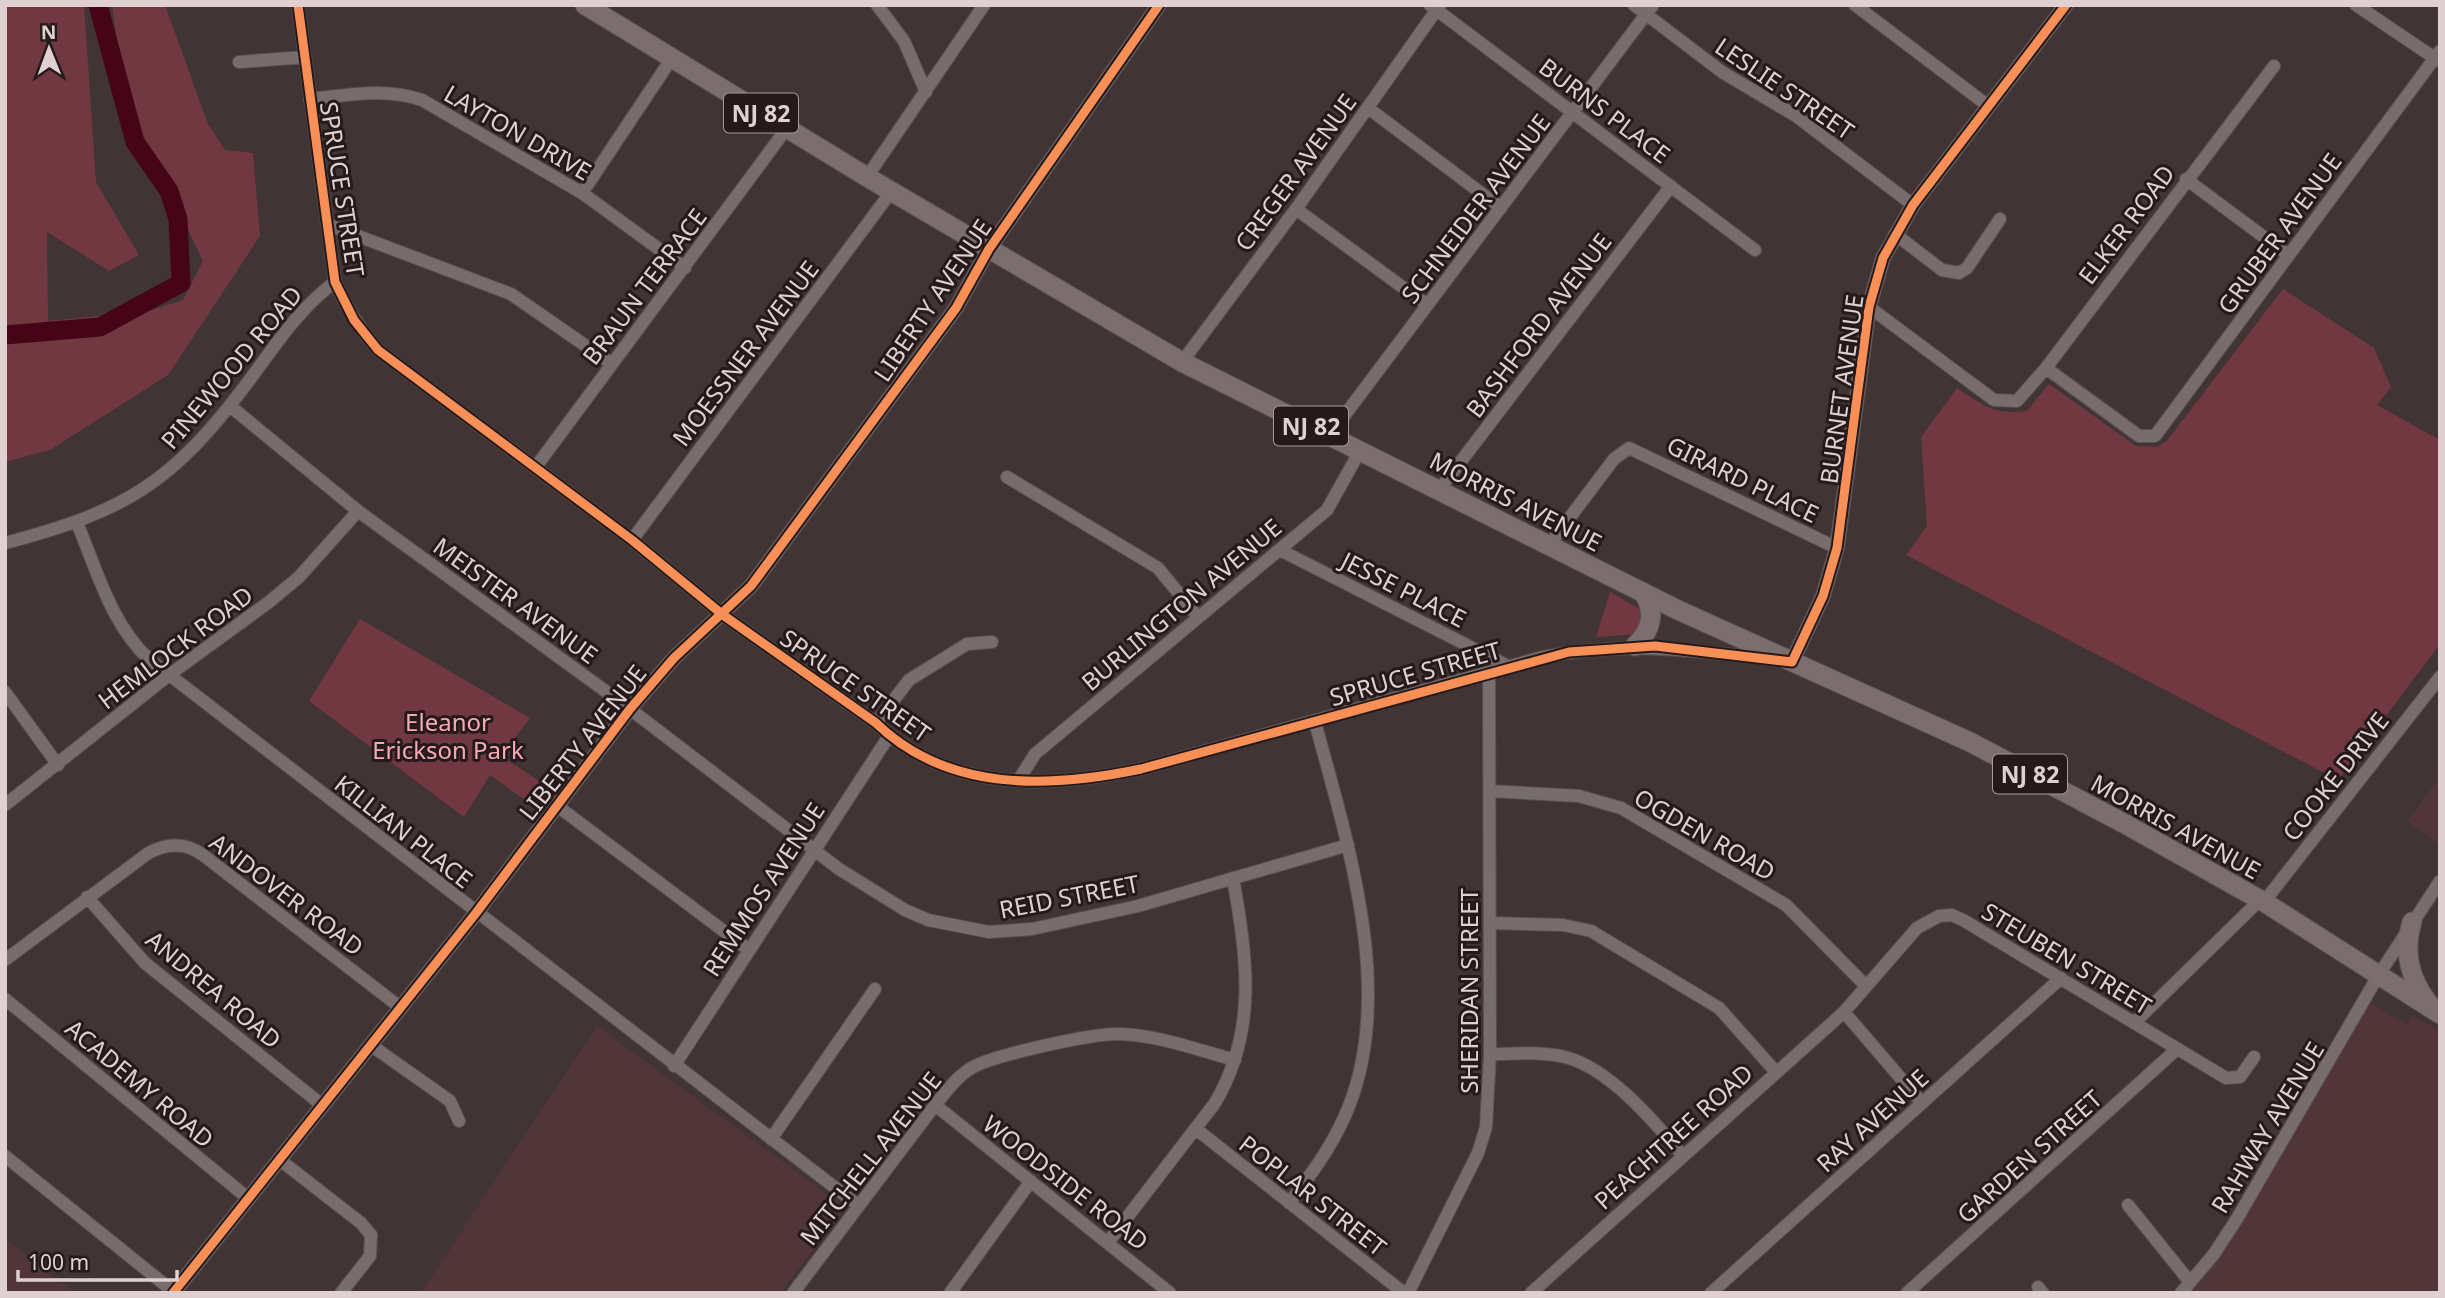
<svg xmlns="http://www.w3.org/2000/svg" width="2445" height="1298" font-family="'Noto Sans',sans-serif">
<rect width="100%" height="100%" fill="#403435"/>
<path fill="#513538" d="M2440 777V845L2407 821Z
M2366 1000 2407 1025 2413 1015 2440 1031V1293H2185Z
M597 1026 846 1208 780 1293H421Z
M5 1238 75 1293H5Z"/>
<path fill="#723841" d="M5 5H84L96 182 139 255 109 271 47 232 48 321 149 311 183 300 203 261 125 98 112 5H165L208 124 225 150 253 153 260 236 168 375 50 450 5 462Z
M2283 289 2374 348 2391 387 2377 405 2440 440V644L2338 780 1906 555 1927 526 1921 437 1957 388C1984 406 1993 415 2027 411L2049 384 2136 446 2157 447 2166 442Z
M1610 592 1643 611 1640 634 1596 637Z
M360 619 530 718 501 756 553 790 539 810 490 775 464 817 309 701Z"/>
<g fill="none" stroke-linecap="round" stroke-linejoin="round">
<path stroke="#460517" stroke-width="19" d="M5 335 100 327 181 283 178 219 169 191 135 142 98 5"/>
<g stroke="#5b5051" stroke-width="14">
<path id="minor" d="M298 5 335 282C346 308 359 328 378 350L632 540 723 615 876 723C948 793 1050 788 1141 769L1543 657C1625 641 1695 650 1777 660
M877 5 904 41 926 92
M1430 5 1755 250
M1634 5 1722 72 1796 116 1913 205
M1855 5 1987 105
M2356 5 2439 61
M239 62 305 57
M310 99C349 95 385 87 422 100L582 193 685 268
M1368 108 1501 208
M867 177 984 5
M2186 179 2288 255
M582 193 672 58
M1296 209 1427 305
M329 225 511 294 612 364
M1895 234 1942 270 1959 273 1967 268 2000 219
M1869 307 1994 400 2017 401 2046 368 2274 66
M1182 362 1296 209 1440 5
M2046 368 2139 436H2155L2440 51
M230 406 358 511 630 709 839 869 905 910 928 920 989 932 1032 929 1138 906 1348 845
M1329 436 1653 5
M535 468 787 128
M1007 477 1158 568 1198 617
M1439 490 1671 186
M77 523C97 570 111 625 150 660L859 1206
M632 540 891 192
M5 543C127 511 172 483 248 382 275 346 299 308 335 282
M1549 545 1614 459 1629 448 1837 548
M1280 550 1508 666
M5 692 58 765
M876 723 909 680 967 644 992 642
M1018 781 1035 754 1327 510 1360 451
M1490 791 1579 796 1621 808 1786 905 1866 986
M5 805 169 675 269 602 299 577 358 511
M556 805 749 950
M87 897 145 963 322 1105
M2264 902 2440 677
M1490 923 1563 925 1591 931 1719 1008 1776 1072
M5 960 147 854C166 843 185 842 203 855L401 1008
M5 999 249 1199
M1844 1012 1922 1103
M2135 1022 2260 900
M372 1046 450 1101 459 1121
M1490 1054C1514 1054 1541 1051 1565 1057 1609 1068 1655 1122 1683 1156
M674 1066 889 736
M935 1105 1170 1293
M1196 1129 1404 1293
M771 1139 875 989
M5 1156 174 1292
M280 1160 361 1223 371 1235 370 1256 341 1293
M1289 1203C1310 1176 1330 1149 1344 1118 1399 998 1347 841 1315 722
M2128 1205 2190 1282
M1109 1241 1215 1103C1258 1030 1247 958 1233 878
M2038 1287 2043 1293
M793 1293 935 1105C946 1092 957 1076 973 1067 995 1055 1093 1033 1119 1034 1158 1035 1198 1050 1235 1060
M950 1293 1031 1181
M1408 1293 1478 1153 1486 1127 1490 1054 1489 672
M1531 1293 1844 1012 1917 928 1939 916 1952 915 1963 920 2226 1078 2240 1077 2254 1057
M1711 1293 2061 978
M1907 1293 2177 1049
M2181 1293 2214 1254 2238 1217 2378 976 2440 881"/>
</g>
<g stroke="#5b5051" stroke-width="16">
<path id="tertiary" d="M1792 662 1823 596 1837 548 1869 307 1883 258 1913 205 2066 5
M173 1293 476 913 630 709 674 658 751 586 956 308 989 249 1159 5"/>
</g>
<g stroke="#5b5051" stroke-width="21">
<path id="primary" d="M585 5 867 177 1182 362 1678 610 1970 742 2127 825 2264 902 2440 1014
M1635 646C1652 630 1656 612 1643 592
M2412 922C2403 952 2410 981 2430 1005"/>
</g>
<use href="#minor" stroke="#776d6e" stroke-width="12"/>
<use href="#tertiary" stroke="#776d6e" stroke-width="14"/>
<use href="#primary" stroke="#7c6d6f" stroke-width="19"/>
<g stroke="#251a1b" stroke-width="13">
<path id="cycleway" d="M298 5 335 282 354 320 378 350 632 540 723 615 876 723C948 793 1050 788 1141 769L1569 652 1655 646 1792 662 1823 596 1837 548 1869 307 1883 258 1913 205 2066 5
M173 1293 476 913 630 709 674 658 751 586 956 308 989 249 1159 5"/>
</g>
<use href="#cycleway" stroke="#f78f57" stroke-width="9"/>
</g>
<g text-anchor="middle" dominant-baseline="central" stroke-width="6" stroke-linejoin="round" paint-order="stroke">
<g fill="#251a1b" stroke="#a8999b" stroke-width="2">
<rect x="724" y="93.5" width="74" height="39" rx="5"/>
<rect x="1274" y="406.5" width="74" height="39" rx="5"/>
<rect x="1993" y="754.5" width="74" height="39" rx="5"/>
</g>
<g font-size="23" font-weight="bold" fill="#e0d0d2">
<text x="761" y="113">NJ 82</text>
<text x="1311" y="426">NJ 82</text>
<text x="2030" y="774">NJ 82</text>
</g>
<g font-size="24" fill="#e0d0d2" stroke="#251a1b">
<text transform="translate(1785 88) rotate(34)">LESLIE STREET</text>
<text transform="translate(1605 110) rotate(37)">BURNS PLACE</text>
<text transform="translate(518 132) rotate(30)">LAYTON DRIVE</text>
<text transform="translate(1295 172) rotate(-54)">CREGER AVENUE</text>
<text transform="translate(343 189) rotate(81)">SPRUCE STREET</text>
<text transform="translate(1475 208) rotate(-53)">SCHNEIDER AVENUE</text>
<text transform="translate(2126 224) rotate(-53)">ELKER ROAD</text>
<text transform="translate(2279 233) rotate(-54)">GRUBER AVENUE</text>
<text transform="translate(644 286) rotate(-53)">BRAUN TERRACE</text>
<text transform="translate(932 300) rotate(-56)">LIBERTY AVENUE</text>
<text transform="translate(1538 325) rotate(-53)">BASHFORD AVENUE</text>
<text transform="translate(745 353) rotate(-53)">MOESSNER AVENUE</text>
<text transform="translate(231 367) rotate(-50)">PINEWOOD ROAD</text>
<text transform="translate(1841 389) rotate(-82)">BURNET AVENUE</text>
<text transform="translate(1743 479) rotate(26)">GIRARD PLACE</text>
<text transform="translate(1516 501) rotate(27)">MORRIS AVENUE</text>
<text transform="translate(1404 589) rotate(27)">JESSE PLACE</text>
<text transform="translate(516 600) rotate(36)">MEISTER AVENUE</text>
<text transform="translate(1181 604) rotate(-40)">BURLINGTON AVENUE</text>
<text transform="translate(175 647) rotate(-37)">HEMLOCK ROAD</text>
<text transform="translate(1415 673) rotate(-16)">SPRUCE STREET</text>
<text transform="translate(856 685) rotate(35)">SPRUCE STREET</text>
<text transform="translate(582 742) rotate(-52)">LIBERTY AVENUE</text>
<text transform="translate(2335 776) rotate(-52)">COOKE DRIVE</text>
<text transform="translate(2176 826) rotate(29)">MORRIS AVENUE</text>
<text transform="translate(404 831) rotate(38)">KILLIAN PLACE</text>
<text transform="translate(1705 834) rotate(30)">OGDEN ROAD</text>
<text transform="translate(763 889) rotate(-57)">REMMOS AVENUE</text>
<text transform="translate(287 894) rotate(37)">ANDOVER ROAD</text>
<text transform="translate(1069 896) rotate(-11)">REID STREET</text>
<text transform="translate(2067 958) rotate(31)">STEUBEN STREET</text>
<text transform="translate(214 989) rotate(40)">ANDREA ROAD</text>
<text transform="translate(1468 991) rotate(-90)">SHERIDAN STREET</text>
<text transform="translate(140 1083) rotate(40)">ACADEMY ROAD</text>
<text transform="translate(1872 1120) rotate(-42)">RAY AVENUE</text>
<text transform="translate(2267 1127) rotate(-59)">RAHWAY AVENUE</text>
<text transform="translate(1673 1136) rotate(-42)">PEACHTREE ROAD</text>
<text transform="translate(2029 1156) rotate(-42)">GARDEN STREET</text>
<text transform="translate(870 1158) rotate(-52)">MITCHELL AVENUE</text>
<text transform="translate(1066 1182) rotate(38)">WOODSIDE ROAD</text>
<text transform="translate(1313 1195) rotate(38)">POPLAR STREET</text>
</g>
<g font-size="24" fill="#f9a9b2" stroke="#251a1b">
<text x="448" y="721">Eleanor<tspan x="448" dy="28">Erickson Park</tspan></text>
</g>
</g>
<rect width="2445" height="1298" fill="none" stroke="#e0d0d2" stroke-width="14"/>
<g transform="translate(49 49) rotate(359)" stroke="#251a1b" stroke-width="5" paint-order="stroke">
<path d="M0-5L12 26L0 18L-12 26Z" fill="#e0d0d2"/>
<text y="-10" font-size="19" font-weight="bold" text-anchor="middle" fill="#e0d0d2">N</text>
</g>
<path d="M18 1270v10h159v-10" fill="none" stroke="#e0d0d2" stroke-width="3.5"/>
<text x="28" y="1270" font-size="21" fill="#e0d0d2" stroke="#251a1b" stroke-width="5" paint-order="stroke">100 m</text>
</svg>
